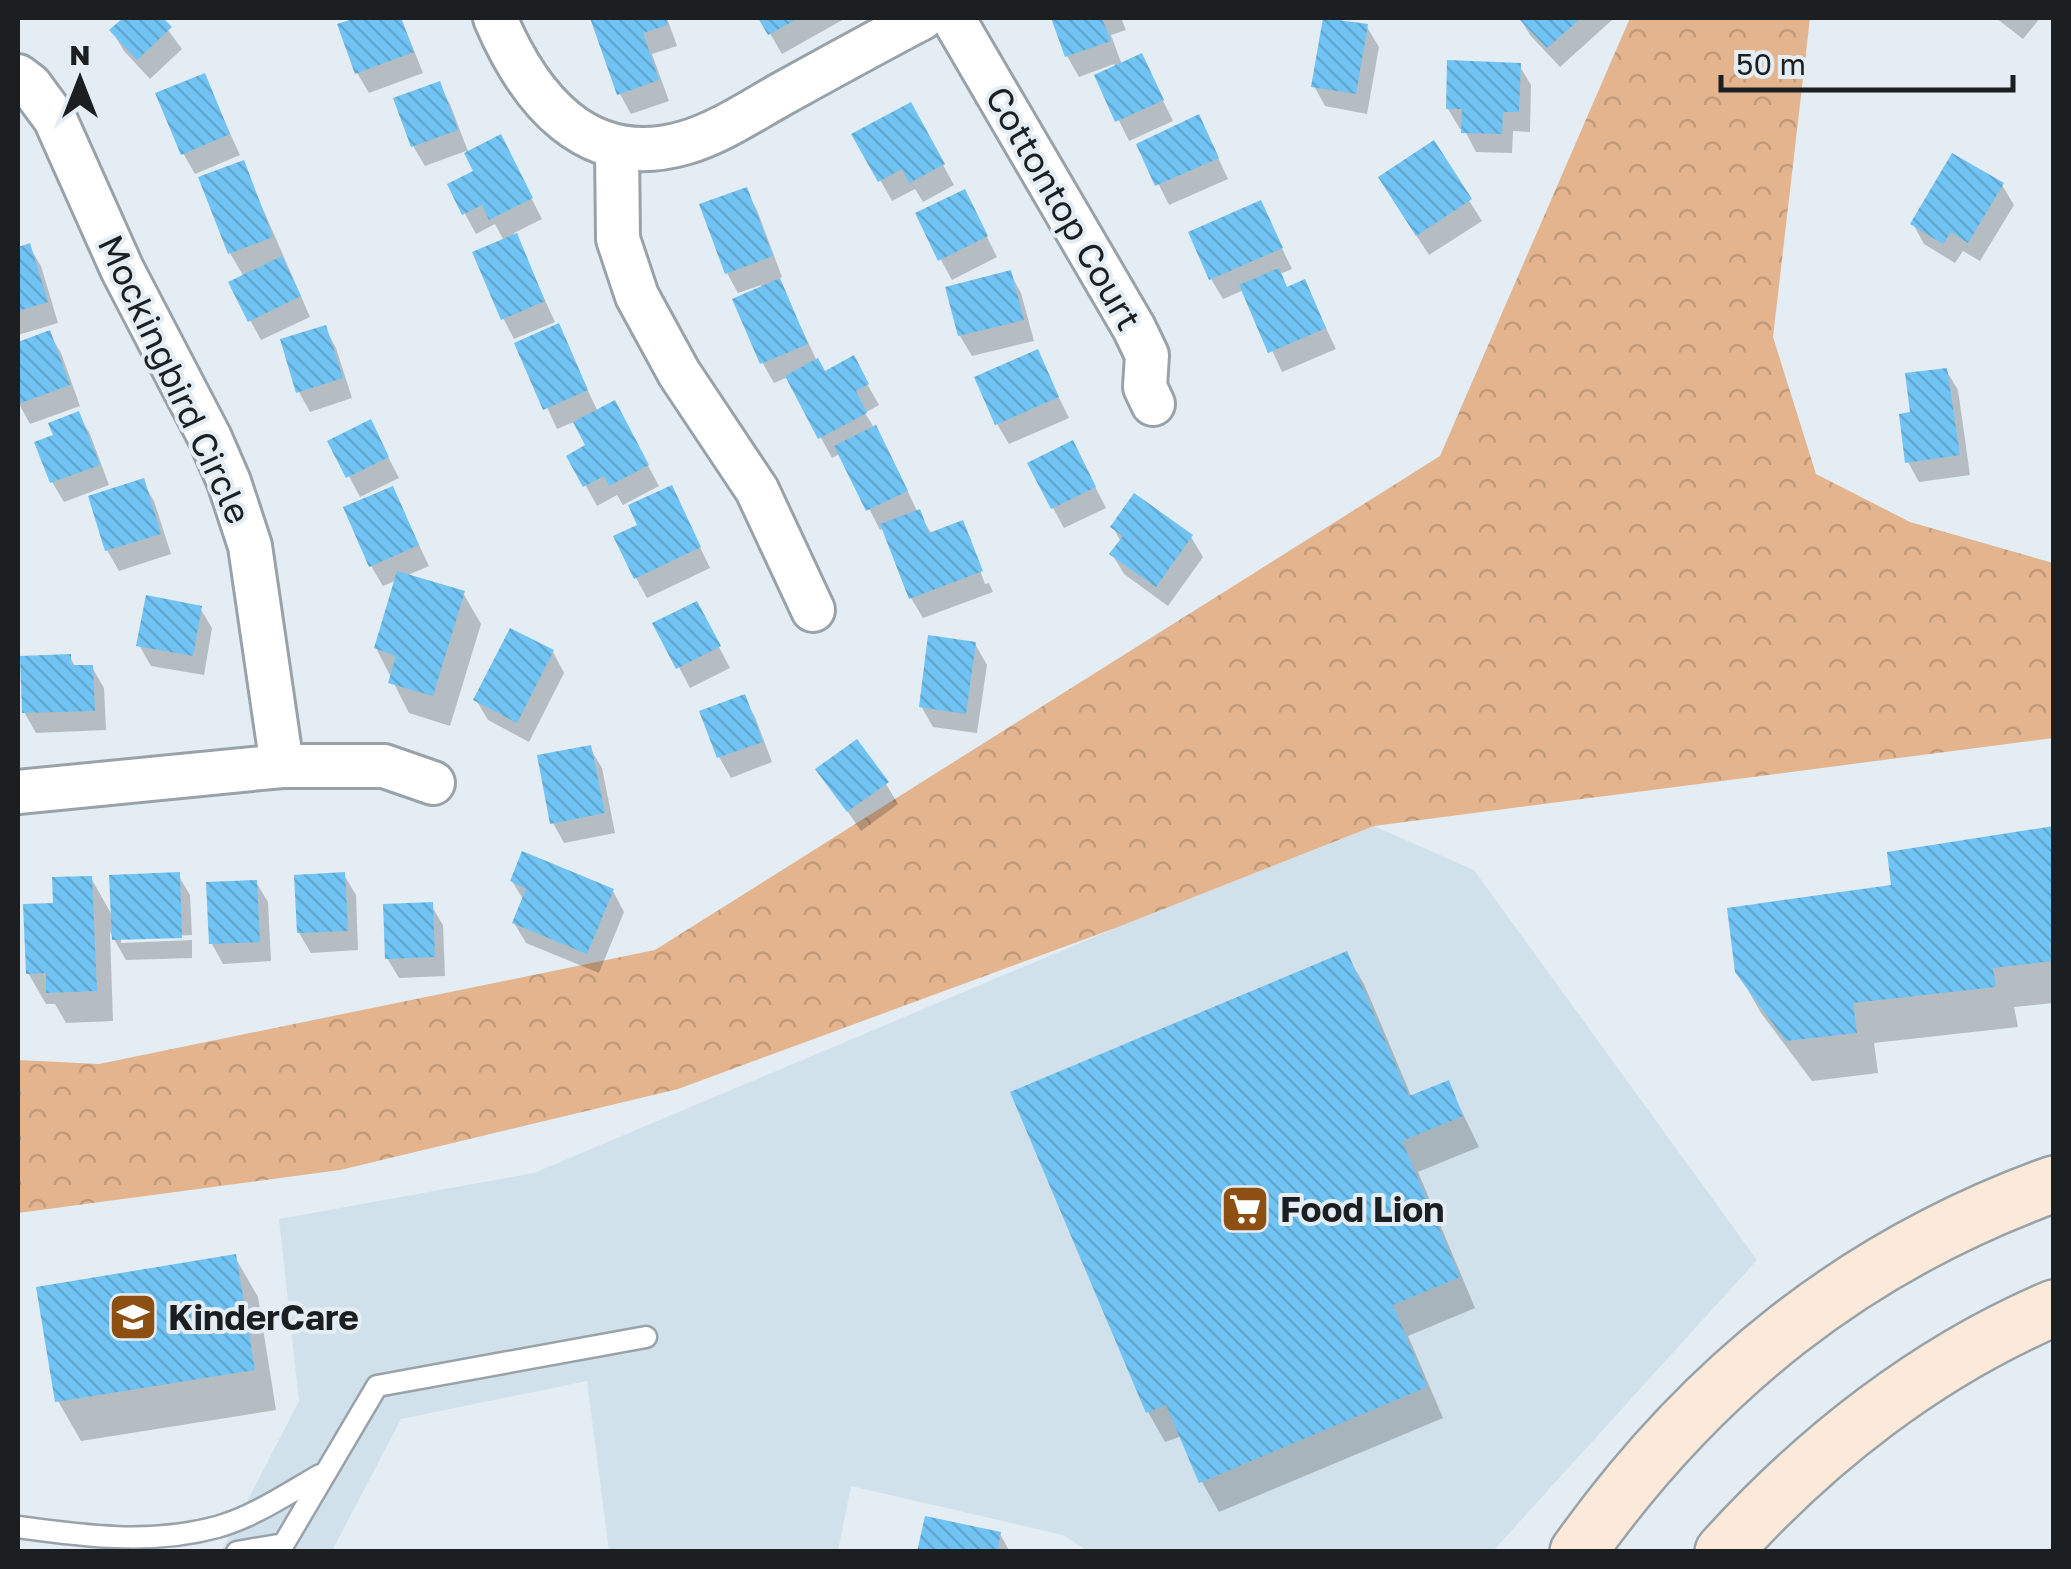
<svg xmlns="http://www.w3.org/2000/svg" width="2071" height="1569" font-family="'Golos Text',sans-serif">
<defs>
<pattern id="forest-crowns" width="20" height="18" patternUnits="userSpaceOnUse" patternTransform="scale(2.5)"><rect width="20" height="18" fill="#e3b48e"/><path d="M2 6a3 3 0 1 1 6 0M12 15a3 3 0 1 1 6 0" fill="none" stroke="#c29a7a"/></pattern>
<pattern id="building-back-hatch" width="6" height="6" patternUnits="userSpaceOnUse" patternTransform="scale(2.5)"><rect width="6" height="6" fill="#70c3f3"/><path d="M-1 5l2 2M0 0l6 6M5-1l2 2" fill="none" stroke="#60a7d0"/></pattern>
</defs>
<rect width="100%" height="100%" fill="#e3edf3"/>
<path fill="#d1e1ec" d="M1374 826 1474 870 1757 1260 1493 1551H1088L1063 1535 851 1486 838 1551H609L587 1381 401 1419 332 1551 221 1552 299 1401 279 1219 534 1173 1118 927Z"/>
<path fill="url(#forest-crowns)" d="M1630 18H1810L1773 337 1816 474 1910 522 2053 563V738L1374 826 1118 927 678 1089 340 1170 18 1213V1060L99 1064 655 950 1440 456Z"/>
<path fill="#0003" d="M127 18H159L182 49 150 79 124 51 112 31Z
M363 18H401L423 73 369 93 357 73 340 26Z
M593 18H667L677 46 652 54 669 101 631 114 620 94Z
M761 18H846L782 54Z
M1053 18H1121L1126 30 1111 35 1122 65 1141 56 1173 121 1129 141 1097 76 1116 68 1114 64 1079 77 1067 56Z
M1520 18H1611L1612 20 1560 67 1530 35Z
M1996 18H2040L2023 39Z
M1367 27 1379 47 1367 114 1325 106 1314 86Z
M1519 65 1531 85 1530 132 1513 131 1512 153 1476 152 1464 129H1460L1448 109Z
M204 76 240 155 195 174 183 153Z
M439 84 450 104 469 154 511 158 542 219 514 233 555 322 514 339 503 318 504 241 495 224 476 234 465 214 476 172 466 151 425 166 413 146Z
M910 105 954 185 923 202 915 189 892 201 855 135Z
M1209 138 1228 179 1169 205 1139 145Z
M1433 144 1482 221 1429 255 1392 198Z
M243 163 310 317 261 340 250 320 244 277 230 253Z
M2002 185 2014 205 1980 261 1963 251 1955 263 1924 244 1913 224Z
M746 190 757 210 782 277 778 279 817 361 824 374 853 359 879 405 865 413 887 448 918 513 932 534 962 523 972 541H969L985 584 989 583 993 592 923 618 911 598 885 528 880 530 841 453 832 458 788 377 774 383 762 362 761 285 738 293 727 273Z
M1260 203 1292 269 1280 274 1288 289 1304 282 1336 349 1282 372 1244 290 1223 299 1211 279Z
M975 213 997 257 952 280 941 260Z
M29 246 41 266 58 323 18 335V250Z
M1010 273 1021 293 1034 341 972 356 960 336 948 288Z
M558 327 598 412 625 423 659 486 623 505 617 495 597 506 570 457 589 446 576 421 557 429 518 344Z
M325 328 336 348 352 398 310 412 299 392Z
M49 333 61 353 80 406 30 424 18 402V344Z
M1037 353 1069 418 1009 444 997 424Z
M1946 370 1958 390 1970 475 1919 482 1908 462 1913 414Z
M78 414 90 434 109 485 64 502 52 482 56 436Z
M331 442 381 443 399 478 360 497Z
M1083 463 1106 508 1064 528 1053 508Z
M142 481 154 501 171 554 119 571 107 550 91 497Z
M392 489 429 566 406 576 463 593 481 624 450 726 409 713 376 648 397 580 383 586 371 566Z
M682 509 710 568 647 598 636 578 640 526Z
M1113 527 1191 537 1203 557 1168 606 1124 574 1112 554 1121 542Z
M200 608 212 628 204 675 151 666 139 645Z
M656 624H707L730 668 690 688Z
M975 644 987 665 977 733 933 727 921 706Z
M553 652 564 673 529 742 488 720 476 700Z
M70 657 76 668 92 667 104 688 106 730 36 733 24 712Z
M744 697 755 717 772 762 731 778 719 757 702 712Z
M590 748 602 768 615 833 564 843 553 823Z
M819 770 886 784 898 804 861 831Z
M2054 829V1003L2014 1007 2018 1027 1874 1043 1878 1073 1812 1081 1761 1013 1737 971 1894 888Z
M178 875 190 895 192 935 121 938V943L192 940V958L126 960 110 932 113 1021 66 1023 55 1004H46L28 973 56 905 91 878 113 917Z
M344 875 356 895 358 950 311 953 299 933Z
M512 881 613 891 624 912 599 973 526 943 514 923 524 901Z
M256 882 268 902 271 961 223 964 212 944Z
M431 905 443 925 445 976 399 978 387 958Z
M1346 954 1364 984 1412 1098 1448 1083 1479 1147 1418 1172 1475 1308 1408 1336 1443 1418 1219 1512 1202 1482 1182 1436 1165 1442 1148 1412Z
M235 1257 258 1297 276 1410 81 1441 58 1401Z
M1000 1534 1010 1552H920Z"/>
<path fill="url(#building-back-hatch)" d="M123 18H163L172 27 137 60 109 30Z
M356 18H401L414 52 355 74 337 24Z
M590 18H665L668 25 643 33 659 80 617 95Z
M758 18H799L768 35Z
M1051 18H1102L1111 41 1065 57Z
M1323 18 1368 24 1356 94 1311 87Z
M1518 18H1581L1547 48Z
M1142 53 1164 100 1115 122 1094 75Z
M1447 60 1521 63 1519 112H1503L1502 134 1461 133 1462 109H1446Z
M205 73 230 134 181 155 155 93Z
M440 81 458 130 411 147 393 98Z
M911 102 945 164 909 183 902 169 878 182 851 134Z
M1199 114 1219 158 1155 186 1136 144Z
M501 134 533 198 489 220 482 205 462 215 447 184 473 171 464 153Z
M1434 140 1472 199 1416 236 1378 177Z
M1952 153 2004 183 1968 243 1951 232 1943 244 1910 224Z
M244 160 273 237 228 254 198 177Z
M747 187 773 256 725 274 699 204Z
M965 189 988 236 938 261 915 213Z
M1261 200 1283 248 1209 280 1188 232Z
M517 233 545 301 501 320 472 252Z
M30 243 48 302 18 311V247Z
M282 256 301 296 248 322 228 282Z
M1279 268 1287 287 1305 279 1326 328 1268 353 1239 285Z
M1011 270 1024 320 958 336 945 287Z
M780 278 808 344 760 364 732 299Z
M559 323 588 390 543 410 514 343Z
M326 325 343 378 296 393 280 339Z
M50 330 70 385 18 404V342Z
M1038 349 1059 397 995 425 974 377Z
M854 355 869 384 856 391 867 413 818 439 785 376 818 358 825 371Z
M1947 368 1960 455 1905 463 1899 414 1910 412 1905 373Z
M615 400 649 465 609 486 604 476 583 487 566 456 585 445 573 422Z
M79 411 100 465 50 483 34 442 53 435 48 423Z
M371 419 389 457 346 478 327 441Z
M876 425 908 491 866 511 834 446Z
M1073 440 1096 487 1051 509 1027 463Z
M144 478 161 534 105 551 88 496Z
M672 485 701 547 634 579 613 536 637 525 628 505Z
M393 486 419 545 369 567 343 507Z
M1134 493 1193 535 1156 587 1109 554 1123 536 1110 527Z
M920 509 929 533 963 520 983 571 909 599 880 524Z
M397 571 465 591 433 696 388 683 396 656 374 648Z
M146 595 202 606 193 656 136 646Z
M697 601 721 646 676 669 652 623Z
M510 628 554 650 517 723 473 700Z
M928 635 976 642 966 714 919 707Z
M71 654V665H93L95 711 22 713 20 656Z
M745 694 763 742 717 758 699 711Z
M857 739 889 782 847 812 815 769Z
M591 745 605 813 550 824 537 755Z
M2054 826V943L2050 944 2054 961 1993 968 1996 987 1853 1003 1857 1033 1786 1041 1735 972 1727 908 1891 885 1887 852Z
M522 851 614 889 587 954 512 923 526 889 510 881Z
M180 872 182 938 112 940 109 875Z
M345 872 348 931 297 933 294 875Z
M92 876 97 991 46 993V973L26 974 23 904 53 903 52 877Z
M257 880 260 942 209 944 206 882Z
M433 902 435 957 385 959 383 904Z
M1347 951 1409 1096 1449 1080 1463 1116 1402 1141 1460 1277 1393 1305 1427 1387 1199 1483 1166 1405 1146 1413 1010 1092Z
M236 1254 255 1370 55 1402 36 1287Z
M925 1516 1001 1532 997 1552H917Z"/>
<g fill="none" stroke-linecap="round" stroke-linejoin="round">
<g stroke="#99a2a8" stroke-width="25">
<path id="lane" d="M18 1527C83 1536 152 1545 217 1527 253 1517 287 1494 320 1475
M237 1552 284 1544
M279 1552 377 1386 646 1337"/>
</g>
<g stroke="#99a2a8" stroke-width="48">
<path id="street" d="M495 18C529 98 586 171 684 143 717 134 750 112 780 95 827 69 874 43 922 18
M953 18 1134 328 1147 355 1145 387 1153 404
M18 76 30 85 55 119 122 269 210 438 229 482 250 546 282 766 18 792
M617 147 618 239 637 296 679 373 757 490 813 610
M282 766H384L433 783"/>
</g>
<g stroke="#99a2a8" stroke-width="60">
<path id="secondary" d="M1578 1552C1701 1379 1854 1256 2054 1184
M1723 1552C1815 1450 1927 1362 2054 1308"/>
</g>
<use href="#lane" stroke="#fff" stroke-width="20"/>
<use href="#street" stroke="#fff" stroke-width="42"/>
<use href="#secondary" stroke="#fbe9da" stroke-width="55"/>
</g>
<defs>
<g id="supermarket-square" transform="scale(2.5)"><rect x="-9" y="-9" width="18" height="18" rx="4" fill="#8d5012" stroke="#e3edf3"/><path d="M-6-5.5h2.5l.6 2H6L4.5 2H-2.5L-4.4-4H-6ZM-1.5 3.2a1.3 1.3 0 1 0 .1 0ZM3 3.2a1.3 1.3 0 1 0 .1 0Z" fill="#fff"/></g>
<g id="school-square" transform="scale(2.5)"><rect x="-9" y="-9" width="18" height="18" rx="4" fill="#8d5012" stroke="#e3edf3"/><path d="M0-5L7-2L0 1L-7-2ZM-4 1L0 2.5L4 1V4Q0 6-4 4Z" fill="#fff"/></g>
</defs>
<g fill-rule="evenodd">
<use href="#supermarket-square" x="1245" y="1209"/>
<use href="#school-square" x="133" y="1317"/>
</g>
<g text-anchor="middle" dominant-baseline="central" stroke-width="8" stroke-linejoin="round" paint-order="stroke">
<g font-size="35" fill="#1c1f21" stroke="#e3edf3">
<text transform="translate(1064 208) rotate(60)">Cottontop Court</text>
<text transform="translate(175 379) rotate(65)">Mockingbird Circle</text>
</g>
<g font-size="35" font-weight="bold" fill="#1c1f21" stroke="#e3edf3" text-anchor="start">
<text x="1280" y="1209">Food Lion</text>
<text x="168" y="1317">KinderCare</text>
</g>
</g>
<rect width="2071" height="1569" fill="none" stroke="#1c1f21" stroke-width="40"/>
<g transform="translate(80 80)" stroke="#e3edf3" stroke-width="8" paint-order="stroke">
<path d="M0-8L18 38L0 25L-18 38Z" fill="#1c1f21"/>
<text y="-15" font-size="28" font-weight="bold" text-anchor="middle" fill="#1c1f21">N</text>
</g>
<path d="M1721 75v15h292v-15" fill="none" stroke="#1c1f21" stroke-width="5"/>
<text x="1736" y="75" font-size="30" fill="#1c1f21" stroke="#e3edf3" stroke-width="8" paint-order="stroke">50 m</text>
</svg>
